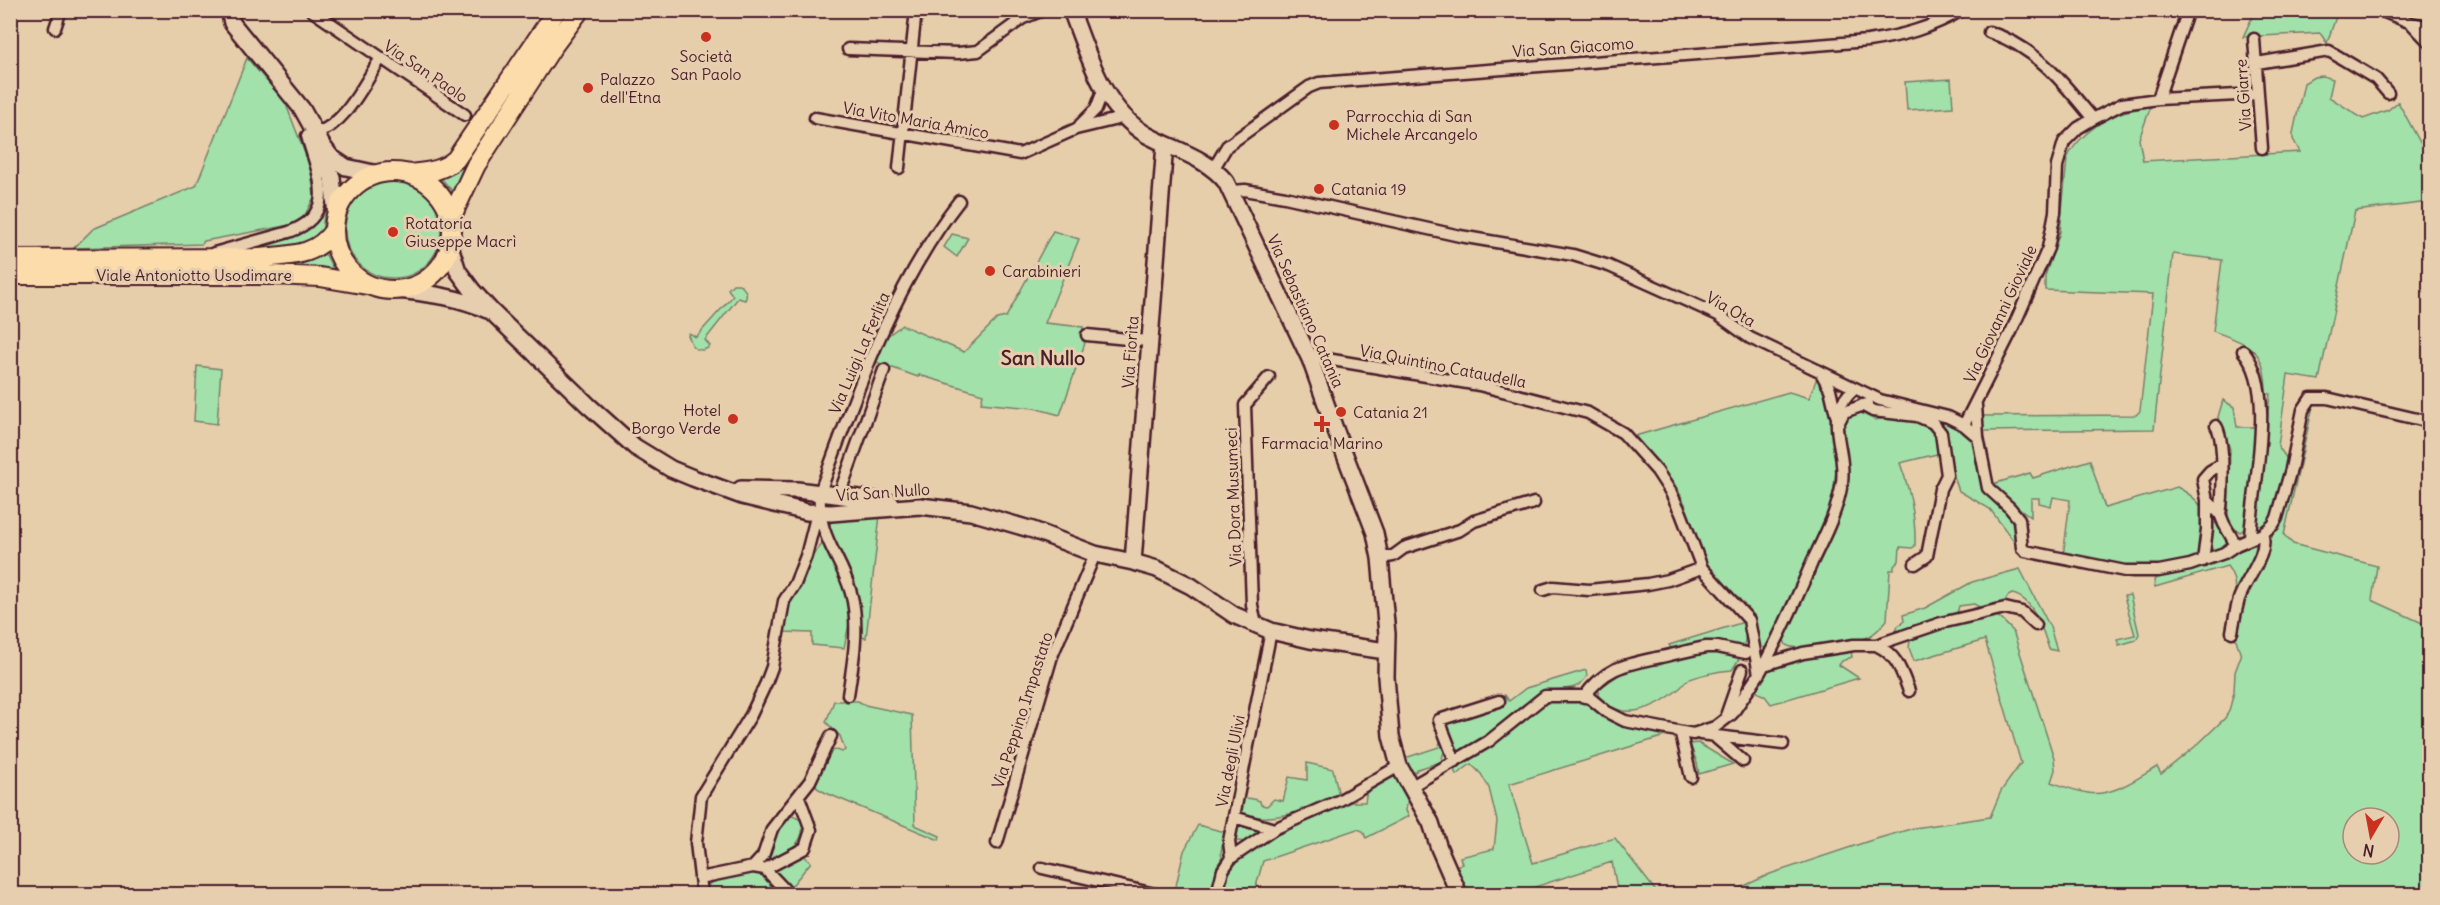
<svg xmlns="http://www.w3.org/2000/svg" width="2440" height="905" font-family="Delius,sans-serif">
<rect width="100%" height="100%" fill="#e7ceab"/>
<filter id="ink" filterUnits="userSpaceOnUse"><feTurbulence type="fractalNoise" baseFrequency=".0167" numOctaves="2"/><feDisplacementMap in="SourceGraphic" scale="12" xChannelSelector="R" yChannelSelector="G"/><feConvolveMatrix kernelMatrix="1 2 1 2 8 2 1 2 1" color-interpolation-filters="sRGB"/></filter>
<g filter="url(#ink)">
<path fill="#a2e1aa" stroke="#76806a" stroke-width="1.5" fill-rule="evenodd" d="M568 11H573L464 165 453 192 441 178 454 171Z
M2255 11H2338L2327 43 2320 33 2243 37Z
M247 58 285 102 311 169 314 197 304 217 290 225 204 241 202 244 74 248 93 229 196 186Z
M2323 76 2333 79 2329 97 2363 119 2388 110 2398 102 2429 159V202L2355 211 2319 380 2288 375 2278 446 2289 462C2283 485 2281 519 2257 529L2255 526 2270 394 2266 393C2266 349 2251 345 2213 331L2222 260 2173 254 2154 429 1983 431V416L2136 415 2140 411 2153 294 2045 290V276L2060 232 2067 159C2074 141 2097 123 2115 115 2125 110 2140 109 2151 106L2139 139 2143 161 2300 152 2293 139V133L2304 83 2314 77Z
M1951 79 1953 107 1907 110 1905 82Z
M345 230a48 48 0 1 1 96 0a48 48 0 1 1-96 0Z
M326 190 332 194 324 213 322 235 316 242 286 248 261 249C278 240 308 237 317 218 321 210 323 199 326 190Z
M1053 231 1079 239 1045 323 1083 327 1082 340 1085 343 1060 415 1034 408 981 403 983 394 919 375 918 377 876 362 886 337 902 325 964 352 997 319 1006 317Z
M952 234 968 238 957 257 944 247Z
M323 254 326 255 334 271 295 267H257Z
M733 284H739C744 288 749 293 745 300L738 298 705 340 710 346C705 351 699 351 693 347L688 335 689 333 696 337 733 296 728 289Z
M197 366 221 369 217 424 194 421Z
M1818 375C1838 415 1841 468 1829 511L1767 648 1759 647 1745 609 1712 571 1702 556 1695 539 1685 504 1677 488 1635 436 1789 392 1809 398Z
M2223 400 2234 407 2237 427H2256L2247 521 2244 529 2240 532 2232 527 2228 517 2230 449 2218 417Z
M2311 405 2313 406 2284 535 2293 544 2377 566 2372 600 2429 626V894H1727L1770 874 1869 841 1914 828 1990 817 2001 791 2021 763 1985 640 1914 661 1909 648 1910 640 1929 631 1993 615 1999 617 2013 631 2054 758 2055 770 2051 782C2063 786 2075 791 2088 793 2112 797 2136 779 2157 767L2161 774 2197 745 2225 718 2229 711 2234 692 2235 672 2241 656 2235 636 2242 604 2266 552 2293 481ZM2353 818H2389V854H2353Z
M1857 411 1875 420 1890 417 1921 420 1936 430 1943 478 1937 454 1900 463C1910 490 1916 516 1915 546L1912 548 1900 547 1899 561 1894 566V570H1890L1887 620C1882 626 1877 632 1870 636 1855 644 1801 653 1786 645L1784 640 1839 518 1845 496 1848 465 1842 427 1847 415Z
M1925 417C1945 421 1973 427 1978 451 1981 464 1979 477 1983 489L2011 514 2015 543 1990 509 1959 491 1949 462 1943 431Z
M2090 460 2105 508 2177 487C2214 507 2203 518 2200 555 2170 579 2097 562 2063 557L2070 500 2053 497 2051 506 2039 503V498H2031V517L1995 490 1994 485 1996 483 2030 473 2033 478Z
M880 515 866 638 862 637 856 588 844 566 829 526 833 519Z
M2211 523H2216L2226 540 2227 545 2209 555Z
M823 543 847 593 849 624 844 648 812 645V633L783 632 790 599 801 583 810 559Z
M2252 545H2257L2259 547 2234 599C2236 587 2235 576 2227 566L2155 587 2154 580 2159 576 2223 558Z
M2020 569 2050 627 2057 651 2049 649C2043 631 2034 598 2012 594L2008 596 2004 603 1981 608 1974 604 1959 606 1957 613 1895 634 1898 626 1904 621 1903 615 1925 608 1972 582Z
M2130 595 2139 634 2136 640 2119 645 2117 639 2135 635 2124 596Z
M1744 622 1746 634 1744 646 1741 648H1671L1669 645Z
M1851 650 1852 657 1842 661 1839 665 1859 678 1771 704 1765 696 1757 692V687L1769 667 1804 657Z
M1713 651 1733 655 1739 659 1732 670C1718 671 1698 675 1686 681 1681 685 1685 684 1680 688 1657 708 1621 725 1598 695L1599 689 1621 673 1622 670 1638 665H1660L1673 659Z
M1586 670 1587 676C1575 697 1553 684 1537 694 1528 700 1521 710 1512 716 1496 730 1477 742 1459 754L1446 723 1498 707 1502 705 1500 696 1505 695 1509 701 1526 688Z
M1548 699 1579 700 1591 706 1611 722 1665 736 1509 784 1533 863 1615 838 1658 894H1618L1612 862 1513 894H1469L1462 884 1455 866 1462 864 1460 857 1494 849 1497 821 1489 788 1481 774 1471 764 1456 775 1454 769 1486 750Z
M834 701H858L865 705 912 715 915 825 940 836 939 840 826 793 817 788 815 782 831 751 837 750 842 752 845 750 840 736 826 722Z
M1441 736 1445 748 1441 762 1418 769 1415 772H1410L1405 758 1439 747Z
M1698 743 1733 764 1699 774 1697 763 1690 744Z
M1307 763 1333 769 1339 796C1307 809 1274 825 1239 813L1241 799C1246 797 1255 799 1260 801L1261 805 1267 806 1274 799 1283 801 1289 777 1307 780Z
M1398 775 1408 794 1406 811 1409 816 1366 838 1363 831 1357 829 1263 861 1254 894H1221C1229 862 1244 854 1271 836L1346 802H1365L1367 789Z
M791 815 801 820C809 844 783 855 765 863L777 832Z
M1240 824 1259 829 1260 832 1246 842 1237 841 1234 836Z
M1198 825 1225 832 1221 852 1222 858 1217 866 1213 891 1212 894H1174L1184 851Z
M804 856 811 862 790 888 806 894H786L790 888 775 870Z
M752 873 763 875 785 894H707L706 887C720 876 735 875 752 873Z"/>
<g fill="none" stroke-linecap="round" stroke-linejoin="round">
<g stroke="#4a1f2b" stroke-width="15">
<path id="minor" d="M311 10 465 115
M2188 10 2158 99 2258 94
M2380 10 2411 23 2430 27
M2411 23 2430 43
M55 28 61 10
M1989 32C2036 47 2063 82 2093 119L2122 104 2158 99
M2254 39 2262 148
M848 49 958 53 978 51 1023 18 1043 10
M2257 63 2329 51 2376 79 2388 93
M815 118 1020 154 1076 129 1126 117
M1080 125 1096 109 1104 88
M315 134C347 123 363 85 381 58
M899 168 916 10
M1214 168 1227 146 1309 87 1319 83 1868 41C1902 36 1931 28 1962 10
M1232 191 1245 190 1285 197 1460 236 1573 255 1609 266 1718 315 1750 338 1880 400 1948 417 1964 425 1978 437 1988 488 2010 508 2019 519 2022 548 2025 551 2125 571H2159L2190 565 2224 553 2236 545 2262 534 2273 525 2277 518 2291 469 2303 410 2311 398H2327L2430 422
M214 253 289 232C340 214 317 173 307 136
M1087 335 1148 341
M2243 351C2278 390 2252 489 2250 538
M1310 359 1315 357 1479 385 1588 413 1623 433 1657 471 1670 491 1681 513 1702 568 1749 620 1759 674 1732 714 1715 727 1693 734 1625 721 1607 712 1590 698 1581 696H1545L1489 741 1410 787
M1820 371 1830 389 1836 415
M1862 405 1873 411 1917 416 1933 423 1941 433 1947 475 1940 489 1927 556 1915 564
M1976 405 1978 437
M1839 422 1844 412 1867 404
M1964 425 2012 330 2048 248 2055 212 2057 166 2064 142 2078 128 2093 119
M2216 426C2225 438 2223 498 2220 514
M2222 464 2210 471 2203 479 2207 500 2220 514 2224 524 2236 545
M839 495 884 370
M1380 558 1393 556 1404 548 1460 530 1474 521 1534 503
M2203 561 2207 529V500
M1543 590 1553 587 1589 590 1648 584 1668 580 1702 568
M1256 625 1252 605 1245 405 1269 377
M2232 632C2234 621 2236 609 2239 599 2245 580 2270 552 2262 534
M1876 645C1897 655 1901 670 1909 691
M1764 665 1803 653 1854 645H1876L1941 623 2005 608 2022 612 2036 625
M1760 672C1780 636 1797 598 1813 560 1825 535 1838 510 1842 482 1847 445 1820 417 1855 388
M848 695C853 663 860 625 851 593 840 553 817 539 820 492 857 391 892 287 959 201
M1584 697C1605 668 1623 665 1656 658 1673 655 1689 650 1706 647H1717L1746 653
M1727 713 1742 670
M1681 734 1691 777
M1700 734 1783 744
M1715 737 1743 761
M1455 761 1439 720 1499 701
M1234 817 1274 829
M997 843 1052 656 1095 554
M1231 858 1229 841 1271 631
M753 867 765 869 805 848 811 830 799 797
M1042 868 1155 894
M765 869 784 889
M700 878 753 867 763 856 772 829 810 781 831 736
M702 894 696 843 701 796 751 715 766 683 772 667 784 601 795 584 806 556 815 521 820 513
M1217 894 1223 870 1231 858 1274 829 1340 800 1399 766"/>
</g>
<g stroke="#4a1f2b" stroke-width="20">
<path id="secondary" d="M229 10 232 23 302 109 322 145 331 157 346 167 378 174
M1071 10C1088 54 1103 109 1147 135 1174 150 1206 157 1226 182L1310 359 1335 429 1375 533 1380 558 1387 634 1386 677 1391 736 1399 766 1431 823 1439 848 1459 894
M319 151 332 177 336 216
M450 246 458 271 472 290 492 312 588 405 635 447 671 469 693 478 742 496 807 512 831 513 920 506 971 512 1033 530 1095 554 1133 562 1157 569 1191 586 1234 615 1271 631 1310 640 1386 651
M391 289C424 293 457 296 487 310
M741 489 797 490 890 502
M1133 562 1165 144"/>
</g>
<g stroke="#4a1f2b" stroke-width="22">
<path id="primary" d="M334 231a59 59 0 1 1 118 0a59 59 0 1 1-118 0Z
M408 174C427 172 441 172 456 159L557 10
M451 218 476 165 551 49 580 10
M10 259 260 258C290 255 316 257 334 230
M10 275H272L320 277 367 285"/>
</g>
<use href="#minor" stroke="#e7ceaf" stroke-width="10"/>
<use href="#secondary" stroke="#e7ceaf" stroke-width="15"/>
<use href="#primary" stroke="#fddcac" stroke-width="18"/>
</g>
</g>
<g fill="#c8321e" stroke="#e7ceaf" stroke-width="2">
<circle cx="706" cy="37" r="6"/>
<circle cx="588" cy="88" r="6"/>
<circle cx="1334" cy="125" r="6"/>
<circle cx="1319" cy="189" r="6"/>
<circle cx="393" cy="232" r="6"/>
<circle cx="990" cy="271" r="6"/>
<circle cx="1341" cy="412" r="6"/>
<circle cx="733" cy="419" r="6"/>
<path d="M1319 415h6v6h6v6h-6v6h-6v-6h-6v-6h6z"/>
</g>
<g text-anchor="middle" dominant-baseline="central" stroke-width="6" stroke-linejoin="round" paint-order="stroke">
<g font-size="16" fill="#4a1f2b" stroke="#e7ceaf">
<text transform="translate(1573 47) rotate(-4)">Via San Giacomo</text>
<text transform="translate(426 71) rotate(34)">Via San Paolo</text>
<text transform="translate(2243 95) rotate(-94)">Via Giarre</text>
<text transform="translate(916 120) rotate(10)">Via Vito Maria Amico</text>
<text x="194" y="275">Viale Antoniotto Usodimare</text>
<text transform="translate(1731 309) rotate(30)">Via Ota</text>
<text transform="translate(1306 311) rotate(66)">Via Sebastiano Catania</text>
<text transform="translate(2000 314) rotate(-65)">Via Giovanni Gioviale</text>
<text transform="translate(1130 352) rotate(-86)">Via Fiorita</text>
<text transform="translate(859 353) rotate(-67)">Via Luigi La Ferlita</text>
<text transform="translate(1443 366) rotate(11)">Via Quintino Cataudella</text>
<text transform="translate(883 492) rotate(-4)">Via San Nullo</text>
<text transform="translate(1233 497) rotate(-92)">Via Dora Musumeci</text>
<text transform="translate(1022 710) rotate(-72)">Via Peppino Impastato</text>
<text transform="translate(1230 761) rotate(-79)">Via degli Ulivi</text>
</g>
<g font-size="16" fill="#4a1f2b" stroke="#e7ceaf" text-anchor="start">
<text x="706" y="56" text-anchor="middle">Società<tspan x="706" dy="18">San Paolo</tspan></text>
<text x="600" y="79">Palazzo<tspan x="600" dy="18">dell'Etna</tspan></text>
<text x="1346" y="116">Parrocchia di San<tspan x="1346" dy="18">Michele Arcangelo</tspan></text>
<text x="1331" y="189">Catania 19</text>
<text x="405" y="223">Rotatoria<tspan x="405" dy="18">Giuseppe Macrì</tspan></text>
<text x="1002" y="271">Carabinieri</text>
<text x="721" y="410" text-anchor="end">Hotel<tspan x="721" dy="18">Borgo Verde</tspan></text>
<text x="1353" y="412">Catania 21</text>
<text x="1322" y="443" text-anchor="middle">Farmacia Marino</text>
</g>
<g font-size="20" font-weight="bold" fill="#4a1f2b" stroke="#e7ceaf">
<text x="1043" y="357">San Nullo</text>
</g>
</g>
<rect width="2440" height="905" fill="none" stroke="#e7ceaf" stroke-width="36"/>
<rect x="18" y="18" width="2404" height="869" fill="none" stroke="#4a1f2b" stroke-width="2" filter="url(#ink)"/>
<g transform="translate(2371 836) rotate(190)"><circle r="28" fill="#e7ceaf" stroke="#a8887a" stroke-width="1.5"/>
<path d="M0-4.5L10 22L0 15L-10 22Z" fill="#c8321e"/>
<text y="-9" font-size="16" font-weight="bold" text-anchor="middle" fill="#4a1f2b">N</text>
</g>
</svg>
